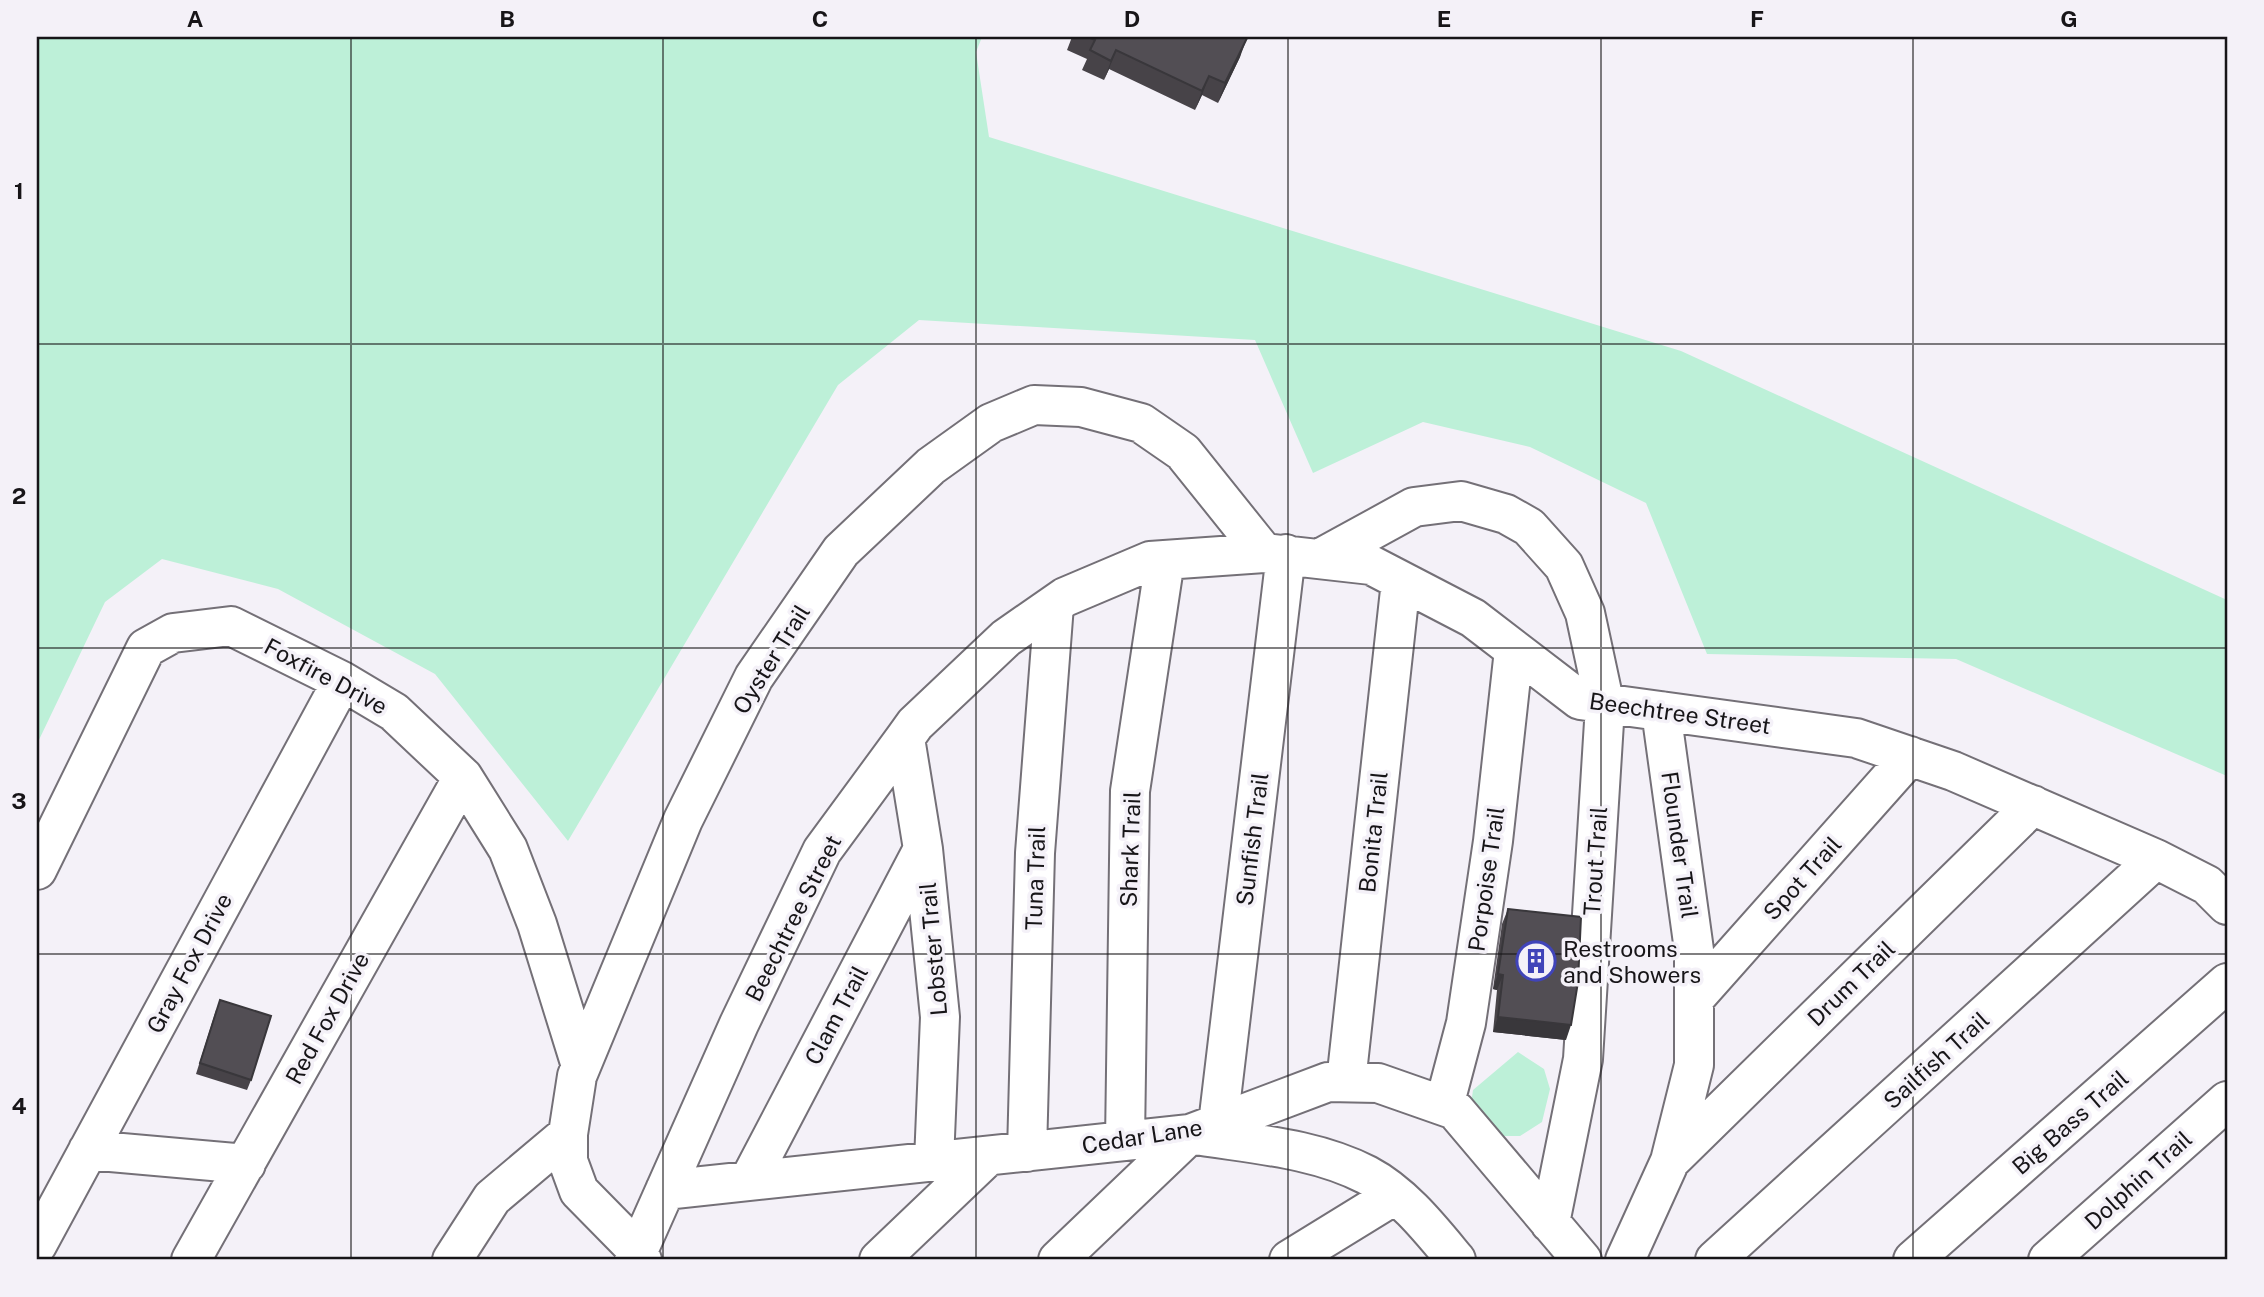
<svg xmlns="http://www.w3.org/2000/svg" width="2264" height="1297" font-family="'Public Sans',sans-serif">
<rect width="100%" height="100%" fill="#f4f1f8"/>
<path fill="#bdf0d8" d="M37 37H982L976 52 989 137 1681 351 2227 600V776L1956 659 1707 654 1646 503 1530 447 1423 422 1313 473 1255 340 919 320 838 385 568 841 435 674 278 589 162 559 105 602 37 744Z
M1518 1052 1544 1069 1550 1089 1542 1122 1520 1136H1497L1471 1105 1473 1090Z"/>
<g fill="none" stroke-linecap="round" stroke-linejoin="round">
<g stroke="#747077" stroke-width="42">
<path id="minor" d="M1321 558 1414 507 1461 501 1506 514 1529 527 1564 566 1585 613 1605 706 1583 1059 1550 1223
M905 738 923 849 940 1017 934 1161
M37 870 146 648 173 633 231 626 342 681 394 712 463 777 508 849 537 924 581 1066
M1694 999 1910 756
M1346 1082 1401 581
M1444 1106 1466 1023 1493 841 1514 650
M1218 1124 1286 554
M1125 1141 1130 791 1165 560
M88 1150 246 1164
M1027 1152 1035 853 1054 605
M1670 1161 2033 805
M749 1181 923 849
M665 1190 1190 1134 1328 1082 1378 1083 1455 1110 1582 1260
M37 1245 342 681
M191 1260 463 777
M452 1260 492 1198 568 1134
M634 1260 739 1024 822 851 905 738 915 724 1006 638 1065 597 1150 561 1264 553 1371 565 1473 618 1580 700 1856 738 1953 771 2156 859 2207 885 2227 905
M642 1260 638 1251 579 1191 568 1161V1134L577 1076 683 820 754 677 841 551 931 466 991 423 1034 405 1081 407 1141 423 1183 452 1264 553
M879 1260 988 1156
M1058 1260 1190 1134C1249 1144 1313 1147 1367 1175 1403 1194 1431 1230 1456 1260
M1289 1260 1393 1196
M1625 1260 1670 1161 1694 1065V950L1661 711
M1715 1260 2156 859
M1913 1260 2227 983
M2048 1260 2227 1101"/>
</g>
<use href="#minor" stroke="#fff" stroke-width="38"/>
</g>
<path fill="#474348" d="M1072 37H1244L1240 57 1218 103 1202 95 1195 110 1109 69 1104 80 1082 70 1087 59 1067 50Z
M1508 909 1566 1040 1493 1032 1497 990 1493 989 1502 924Z
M216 1010 251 1080 247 1090 196 1074Z"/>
<path fill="#39373b" d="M1247 38 1240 57 1218 103 1225 83Z
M1116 50 1109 69 1104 80 1111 61Z
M1209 76 1202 95 1195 110 1202 91Z
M1498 974 1503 975 1497 990 1493 989Z
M1498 1017 1571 1025 1566 1040 1493 1032Z"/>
<path fill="#524e54" stroke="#39373b" stroke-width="2" d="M1088 37H1244L1247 38 1225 83 1209 76 1202 91 1116 50 1111 61 1090 50 1095 40Z
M1508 909 1581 917 1578 982 1571 1025 1498 1017 1503 975 1498 974Z
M220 1000 271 1016 251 1080 200 1063Z"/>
<path fill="none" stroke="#171518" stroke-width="2" stroke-opacity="0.55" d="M351 37V1260M663 37V1260M976 37V1260M1288 37V1260M1601 37V1260M1913 37V1260M37 344H2227M37 648H2227M37 954H2227"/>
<defs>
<g id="building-ring" transform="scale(2.0125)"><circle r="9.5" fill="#f4f1f8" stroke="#4044b9" stroke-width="1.5"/><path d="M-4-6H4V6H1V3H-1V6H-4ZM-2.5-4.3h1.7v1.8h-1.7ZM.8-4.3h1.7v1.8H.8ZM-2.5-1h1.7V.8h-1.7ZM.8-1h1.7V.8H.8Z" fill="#4044b9"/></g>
</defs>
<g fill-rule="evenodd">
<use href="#building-ring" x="1536" y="961"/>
</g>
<g text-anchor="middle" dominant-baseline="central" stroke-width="7" stroke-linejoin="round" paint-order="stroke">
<g font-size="23" fill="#171518" stroke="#f4f1f8">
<text transform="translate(771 659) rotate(-58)">Oyster Trail</text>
<text transform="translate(326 676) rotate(28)">Foxfire Drive</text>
<text transform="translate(1680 713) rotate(8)">Beechtree Street</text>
<text transform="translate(1373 832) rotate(-84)">Bonita Trail</text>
<text transform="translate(1252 839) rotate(-83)">Sunfish Trail</text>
<text transform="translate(1680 845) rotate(82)">Flounder Trail</text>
<text transform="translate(1130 849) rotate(-88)">Shark Trail</text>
<text transform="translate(1595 861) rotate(-86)">Trout Trail</text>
<text transform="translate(1035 878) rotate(-88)">Tuna Trail</text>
<text transform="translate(1802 878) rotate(-48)">Spot Trail</text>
<text transform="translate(1486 879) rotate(-82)">Porpoise Trail</text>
<text transform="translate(793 918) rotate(-63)">Beechtree Street</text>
<text transform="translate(933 949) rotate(-95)">Lobster Trail</text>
<text transform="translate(189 963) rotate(-62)">Gray Fox Drive</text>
<text transform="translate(1851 983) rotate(-44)">Drum Trail</text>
<text transform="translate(836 1015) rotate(-62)">Clam Trail</text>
<text transform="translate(327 1018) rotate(-61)">Red Fox Drive</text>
<text transform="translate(1936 1060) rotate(-42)">Sailfish Trail</text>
<text transform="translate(2070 1122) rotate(-41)">Big Bass Trail</text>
<text transform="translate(1142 1136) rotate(-9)">Cedar Lane</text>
<text transform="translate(2138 1180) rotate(-42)">Dolphin Trail</text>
</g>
<g font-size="23" fill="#171518" stroke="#f4f1f8" text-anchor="start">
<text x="1563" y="948">Restrooms<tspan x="1563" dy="26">and Showers</tspan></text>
</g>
</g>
<rect width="2264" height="1297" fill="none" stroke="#f4f1f8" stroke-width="77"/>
<rect x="38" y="38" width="2188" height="1220" fill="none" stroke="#171518" stroke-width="2.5"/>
<g font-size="23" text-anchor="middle" font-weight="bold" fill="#171518">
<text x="195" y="27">A</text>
<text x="507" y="27">B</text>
<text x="820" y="27">C</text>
<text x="1132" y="27">D</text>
<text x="1444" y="27">E</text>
<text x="1757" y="27">F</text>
<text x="2069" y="27">G</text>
<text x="19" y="199">1</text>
<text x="19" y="504">2</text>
<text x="19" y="809">3</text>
<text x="19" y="1114">4</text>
</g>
</svg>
